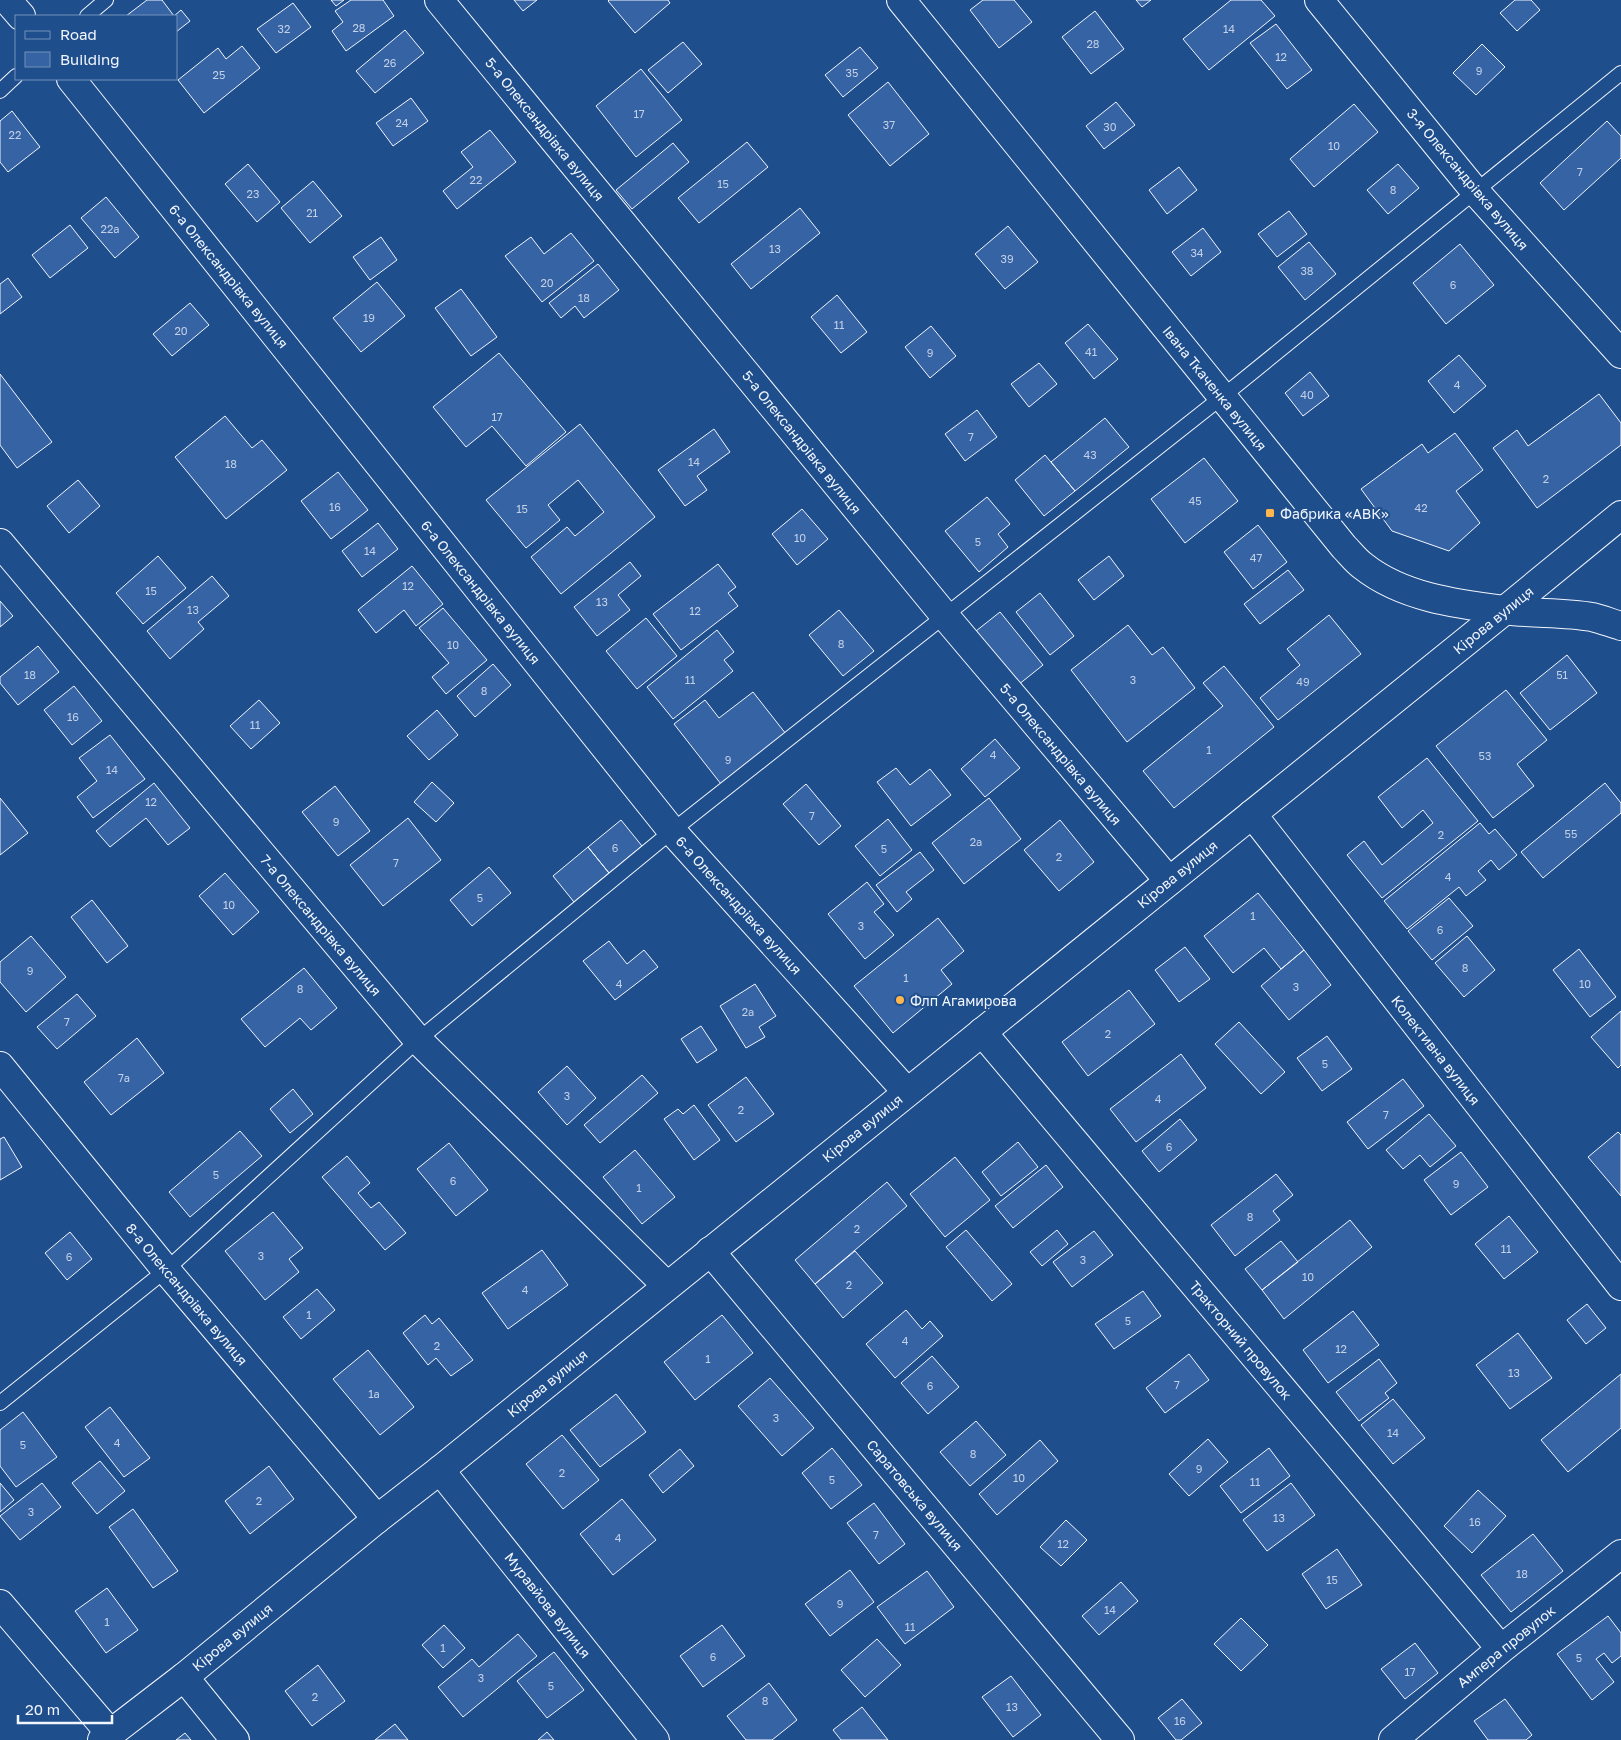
<svg xmlns="http://www.w3.org/2000/svg" width="1621" height="1740" font-family="'Golos Text',sans-serif">
<rect width="100%" height="100%" fill="#1f4e8c"/>
<path fill="#3563a3" stroke="#f2f6ff" d="M147 0H162L174 16 181 10 190 21 176 32V16H126Z
M331 0H344L336 6Z
M351 0H383L394 16 346 51 332 31 343 22 335 11Z
M514 0H537L523 11Z
M609 0H668L670 3 635 33 608 1Z
M983 0H1014L1032 22 999 48 970 10Z
M1136 0H1151L1142 7Z
M1231 0H1261L1275 16 1209 70 1183 39Z
M1515 0H1531L1540 10 1517 31 1500 13Z
M293 3 311 27 276 53 257 29Z
M1095 11 1124 49 1091 74 1062 37Z
M1276 24 1312 70 1287 89 1250 43Z
M405 30 424 53 375 93 356 71Z
M683 42 702 64 668 93 648 70Z
M1482 44 1505 67 1476 95 1453 73Z
M242 46 260 68 204 113 178 80 218 48 226 59Z
M860 47 878 68 843 97 825 75Z
M641 69 682 120 636 157 596 106Z
M888 82 929 134 890 166 848 115Z
M411 98 428 121 393 146 376 123Z
M1116 102 1135 125 1104 149 1086 126Z
M1354 104 1378 132 1314 187 1290 159Z
M12 111 40 147 8 172 0 162V121Z
M1607 121 1621 136V158L1564 210 1540 183Z
M490 130 516 162 457 209 443 191 473 167 461 152Z
M747 142 768 167 699 223 678 198Z
M673 143 689 162 632 209 616 190Z
M248 164 280 202 257 222 225 184Z
M1398 164 1419 188 1388 214 1367 190Z
M1179 167 1197 190 1167 214 1149 190Z
M313 181 342 216 310 243 281 208Z
M106 197 139 237 115 258 81 218Z
M800 208 820 233 751 289 731 264Z
M1289 211 1307 234 1277 257 1258 234Z
M70 225 88 248 50 278 32 255Z
M1008 226 1038 262 1005 289 975 254Z
M1203 228 1221 252 1191 276 1172 252Z
M571 233 594 261 542 302 505 256 531 237 544 254Z
M381 237 397 260 370 280 353 257Z
M1309 242 1336 274 1305 300 1278 267Z
M1460 244 1494 285 1446 324 1413 283Z
M598 264 619 290 584 318 575 306 561 318 549 303Z
M8 278 22 297 0 314V284Z
M377 282 405 316 361 352 333 318Z
M461 289 497 337 471 356 435 308Z
M837 295 867 332 841 353 811 317Z
M190 303 209 325 172 356 153 334Z
M1088 324 1118 359 1094 379 1065 343Z
M931 326 956 356 930 378 905 347Z
M499 353 566 432 526 466 492 426 466 447 433 407Z
M1459 355 1486 386 1454 413 1428 381Z
M1039 363 1057 384 1029 407 1011 384Z
M1310 372 1329 396 1303 416 1285 393Z
M0 374 52 442 17 468 0 445Z
M1599 394 1621 423V445L1537 508 1493 448 1517 430 1528 446Z
M977 410 997 437 965 461 945 434Z
M225 416 252 448 262 440 287 470 226 519 175 457Z
M1105 418 1129 447 1075 491 1051 462Z
M580 424 655 517 561 594 531 557 567 527 575 536 604 512 578 480 548 505 560 520 526 548 486 500Z
M714 429 730 452 697 476 707 490 685 506 658 470Z
M1455 433 1483 470 1456 491 1480 523 1449 551 1392 531 1361 489 1422 444 1428 453Z
M1045 455 1075 491 1044 516 1015 480Z
M1204 458 1238 501 1185 543 1151 499Z
M338 472 368 510 331 539 301 501Z
M78 480 100 506 69 533 47 506Z
M987 497 1010 524 998 534 1008 547 979 572 945 531Z
M802 509 828 539 797 565 772 534Z
M378 523 398 549 362 577 342 551Z
M1258 525 1287 562 1253 589 1224 552Z
M158 556 186 588 143 624 116 593Z
M1109 556 1124 576 1094 600 1078 580Z
M630 562 641 576 618 595 630 610 597 636 574 607Z
M718 564 736 587 728 593 738 606 681 650 653 614Z
M412 566 443 604 416 626 404 610 376 633 358 610Z
M1288 570 1304 590 1260 624 1244 604Z
M212 576 229 596 198 622 204 629 170 659 147 631Z
M1040 593 1074 636 1050 655 1016 612Z
M0 601 13 616 0 627Z
M443 608 487 660 446 694 432 677 449 663 419 628Z
M839 610 874 651 843 676 809 635Z
M1000 612 1043 665 1018 685 976 631Z
M1329 615 1361 654 1278 720 1260 698 1300 665 1287 649Z
M646 618 677 656 637 689 606 651Z
M1128 625 1152 655 1163 647 1195 688 1127 742 1071 670Z
M717 630 734 652 724 660 733 671 673 719 647 687Z
M38 646 59 672 18 705 0 683V677Z
M1567 655 1597 693 1550 730 1520 693Z
M493 664 511 685 475 717 457 696Z
M1224 666 1274 727 1174 808 1143 771 1223 706 1203 683Z
M74 686 102 721 72 745 44 710Z
M1506 690 1547 740 1517 764 1534 786 1493 818 1436 746Z
M753 692 786 734 721 784 674 724 705 700 719 718Z
M259 700 280 723 251 749 230 726Z
M437 710 458 735 429 760 407 736Z
M110 735 145 779 93 818 77 797 97 781 79 758Z
M995 739 1020 768 985 797 961 769Z
M1427 758 1478 821 1382 898 1347 855 1364 841 1382 865 1433 823 1423 810 1402 828 1378 797Z
M896 768 910 785 930 769 951 795 911 826 877 782Z
M432 782 454 803 436 822 414 802Z
M154 783 190 828 168 845 146 818 110 847 96 831Z
M1605 783 1621 803V813L1543 878 1521 852Z
M806 784 841 826 819 845 783 804Z
M335 786 370 831 338 856 302 812Z
M0 798 28 833 0 855Z
M989 798 1021 839 964 884 932 843Z
M408 818 441 860 383 906 350 865Z
M888 819 912 850 880 876 855 846Z
M621 820 642 846 609 873 588 847Z
M1060 820 1094 862 1059 891 1024 850Z
M1480 823 1489 834 1495 829 1517 855 1499 870 1491 860 1478 871 1486 880 1466 896 1459 887 1407 929 1384 901Z
M588 847 609 873 574 902 553 876Z
M920 852 934 870 906 892 912 899 897 912 876 885Z
M489 867 511 893 472 926 450 900Z
M225 873 259 912 233 935 199 896Z
M867 882 884 904 874 912 894 935 865 959 828 914Z
M1258 893 1304 950 1281 969 1264 948 1233 973 1204 936Z
M1449 898 1473 926 1432 960 1408 931Z
M92 900 128 946 107 963 71 917Z
M938 918 964 951 941 970 952 984 893 1033 854 986Z
M31 936 66 977 26 1012 0 982V962Z
M1467 936 1495 970 1464 997 1435 963Z
M609 941 627 964 644 950 658 967 615 1000 583 961Z
M1185 947 1210 979 1179 1002 1155 970Z
M1579 949 1616 997 1590 1017 1553 970Z
M1304 950 1331 985 1289 1020 1261 986Z
M304 968 337 1008 311 1030 300 1018 265 1047 241 1019Z
M755 984 776 1016 759 1027 765 1037 746 1048 720 1006Z
M1129 990 1155 1024 1088 1076 1062 1042Z
M77 994 96 1016 57 1049 37 1027Z
M1621 1011V1065L1618 1068 1591 1037Z
M1239 1022 1285 1072 1261 1094 1215 1044Z
M701 1026 717 1050 697 1063 681 1039Z
M1327 1036 1352 1069 1322 1091 1297 1058Z
M137 1038 164 1073 111 1115 84 1082Z
M1181 1054 1206 1088 1136 1142 1110 1109Z
M567 1066 596 1098 567 1125 538 1092Z
M642 1075 658 1093 600 1143 584 1125Z
M746 1077 774 1114 736 1142 708 1105Z
M1403 1079 1424 1106 1368 1149 1347 1122Z
M293 1089 313 1114 290 1133 270 1109Z
M694 1105 720 1140 694 1160 664 1119 678 1109 683 1114Z
M1429 1114 1456 1146 1430 1167 1420 1155 1403 1169 1386 1150Z
M1180 1119 1197 1140 1159 1172 1142 1151Z
M240 1131 262 1156 190 1217 169 1192Z
M1618 1132 1621 1135V1196L1588 1157Z
M4 1137 22 1167 0 1180V1139Z
M1018 1142 1038 1167 1001 1196 982 1172Z
M449 1143 488 1190 456 1216 417 1169Z
M635 1150 675 1197 642 1224 603 1177Z
M1461 1152 1488 1187 1451 1215 1424 1180Z
M347 1156 370 1183 358 1193 371 1208 379 1202 406 1233 385 1250 322 1177Z
M955 1157 990 1200 945 1237 910 1194Z
M1046 1165 1063 1187 1013 1228 995 1206Z
M1276 1174 1293 1195 1273 1211 1280 1220 1235 1256 1211 1225Z
M887 1182 907 1206 815 1284 795 1260Z
M273 1212 303 1248 289 1259 299 1272 265 1300 225 1251Z
M1509 1216 1538 1252 1504 1279 1475 1244Z
M1350 1220 1372 1247 1284 1319 1262 1290Z
M966 1230 1012 1284 992 1301 946 1247Z
M1057 1230 1068 1244 1042 1266 1030 1252Z
M1094 1231 1113 1255 1072 1287 1053 1262Z
M70 1232 92 1259 67 1280 45 1253Z
M1281 1241 1298 1262 1262 1290 1245 1269Z
M542 1250 568 1285 508 1329 482 1293Z
M855 1251 883 1283 843 1318 815 1284Z
M317 1289 335 1310 301 1339 283 1317Z
M1143 1291 1161 1316 1114 1349 1095 1324Z
M1587 1304 1606 1328 1586 1344 1567 1320Z
M906 1310 922 1329 930 1321 943 1336 895 1378 866 1344Z
M1353 1311 1379 1345 1328 1383 1303 1350Z
M425 1315 432 1324 439 1318 473 1360 451 1376 436 1358 428 1365 403 1333Z
M722 1315 753 1353 695 1400 664 1362Z
M1518 1333 1552 1378 1510 1409 1476 1365Z
M368 1350 414 1407 380 1435 333 1379Z
M1189 1354 1209 1380 1165 1413 1146 1388Z
M932 1356 959 1387 928 1414 901 1383Z
M1379 1359 1397 1383 1385 1393 1389 1398 1359 1421 1336 1392Z
M1621 1374V1428L1568 1472 1541 1440Z
M770 1378 814 1428 782 1456 738 1406Z
M616 1394 646 1432 600 1467 570 1430Z
M1393 1399 1425 1438 1393 1464 1361 1425Z
M110 1407 150 1458 124 1477 85 1427Z
M23 1412 57 1457 16 1487 0 1466V1430Z
M976 1421 1006 1455 970 1486 940 1452Z
M562 1435 599 1480 563 1509 526 1464Z
M1208 1439 1228 1462 1189 1496 1169 1474Z
M1040 1440 1058 1461 997 1515 979 1494Z
M832 1448 862 1485 831 1509 802 1473Z
M1269 1448 1290 1476 1241 1513 1220 1486Z
M680 1449 694 1466 663 1493 649 1475Z
M100 1461 125 1491 97 1514 72 1483Z
M269 1466 294 1499 250 1534 225 1501Z
M0 1483 14 1500 0 1512Z
M42 1483 61 1507 20 1540 0 1516Z
M1291 1483 1315 1515 1267 1551 1243 1520Z
M1478 1490 1506 1516 1472 1553 1444 1526Z
M622 1499 656 1540 613 1575 580 1534Z
M874 1503 905 1544 879 1564 847 1523Z
M133 1509 178 1571 153 1588 109 1527Z
M1066 1520 1087 1540 1061 1566 1040 1547Z
M1533 1534 1563 1571 1511 1612 1481 1575Z
M1337 1549 1362 1585 1326 1609 1302 1574Z
M850 1570 874 1602 830 1636 805 1604Z
M927 1571 954 1607 905 1644 877 1607Z
M1121 1582 1138 1601 1099 1635 1082 1616Z
M107 1588 138 1630 106 1653 75 1611Z
M1608 1616 1621 1633V1656L1612 1663 1604 1653 1596 1659 1614 1682 1592 1700 1557 1654Z
M1241 1618 1268 1645 1241 1671 1214 1644Z
M444 1625 465 1648 443 1668 422 1645Z
M722 1625 745 1656 703 1687 680 1656Z
M518 1634 537 1656 463 1717 438 1687 472 1659 479 1667Z
M877 1639 901 1665 865 1697 841 1670Z
M1415 1643 1438 1673 1405 1699 1381 1669Z
M554 1652 584 1690 547 1718 517 1681Z
M318 1665 345 1701 312 1726 285 1691Z
M1011 1676 1041 1715 1013 1737 982 1697Z
M769 1683 797 1720 772 1740H746L727 1716Z
M1182 1699 1202 1723 1181 1740H1176L1158 1718Z
M1505 1699 1532 1735 1526 1740H1488L1474 1721Z
M862 1707 888 1740H841L833 1730Z
M395 1724 408 1740H375Z
M547 1732 554 1740H538Z
M185 1733 191 1740H176Z"/>
<g fill="none" stroke-linecap="round" stroke-linejoin="round">
<g stroke="#f2f6ff" stroke-width="16">
<path id="service" d="M87 16 106 0
M0 91 16 76
M0 1403 166 1270 418 1040 672 831 1222 397 1621 73"/>
</g>
<g stroke="#f2f6ff" stroke-width="30">
<path id="minor" d="M7 0 21 16
M439 0 945 616 1169 881
M1319 0 1475 191 1621 354
M71 79 672 831 907 1092
M0 543 418 1040 666 1285
M1505 610 1621 515
M1252 814 1621 1286
M982 1032 1501 1649
M0 1066 166 1270 377 1519
M710 1251 1120 1740
M440 1470 655 1740
M0 1604 110 1733
M184 1677 235 1740
M1393 1740 1501 1649 1621 1554"/>
</g>
<g stroke="#f2f6ff" stroke-width="30">
<path id="tertiary" d="M102 1740 184 1677 377 1519 440 1470 1505 610"/>
</g>
<g stroke="#f2f6ff" stroke-width="30">
<path id="secondary" d="M901 0 1344 547C1350 553 1356 561 1363 566 1402 597 1456 604 1504 610 1533 614 1562 612 1592 617 1601 619 1611 623 1621 626"/>
</g>
<use href="#service" stroke="#1f4e8c" stroke-width="14"/>
<use href="#minor" stroke="#1f4e8c" stroke-width="28"/>
<use href="#tertiary" stroke="#1f4e8c" stroke-width="28"/>
<use href="#secondary" stroke="#1f4e8c" stroke-width="28"/>
</g>
<g fill="#ffb74d" stroke="#1f4e8c" stroke-width="2">
<rect x="1265" y="508" width="10" height="10" rx="2.5"/>
<circle cx="900" cy="1000" r="5"/>
</g>
<g text-anchor="middle" dominant-baseline="central" stroke-width="4" stroke-linejoin="round" paint-order="stroke">
<g font-size="11" fill="#c3d1e8">
<text x="359" y="27">28</text>
<text x="284" y="28">32</text>
<text x="1229" y="28">14</text>
<text x="1093" y="43">28</text>
<text x="1281" y="56">12</text>
<text x="390" y="62">26</text>
<text x="1479" y="70">9</text>
<text x="852" y="72">35</text>
<text x="219" y="74">25</text>
<text x="639" y="113">17</text>
<text x="402" y="122">24</text>
<text x="889" y="124">37</text>
<text x="1110" y="126">30</text>
<text x="15" y="134">22</text>
<text x="1334" y="145">10</text>
<text x="1580" y="171">7</text>
<text x="476" y="179">22</text>
<text x="723" y="183">15</text>
<text x="1393" y="189">8</text>
<text x="253" y="193">23</text>
<text x="312" y="212">21</text>
<text x="110" y="228">22а</text>
<text x="775" y="248">13</text>
<text x="1197" y="252">34</text>
<text x="1007" y="258">39</text>
<text x="1307" y="270">38</text>
<text x="547" y="282">20</text>
<text x="1453" y="284">6</text>
<text x="584" y="297">18</text>
<text x="369" y="317">19</text>
<text x="839" y="324">11</text>
<text x="181" y="330">20</text>
<text x="1091" y="351">41</text>
<text x="930" y="352">9</text>
<text x="1457" y="384">4</text>
<text x="1307" y="394">40</text>
<text x="497" y="416">17</text>
<text x="971" y="436">7</text>
<text x="1090" y="454">43</text>
<text x="694" y="461">14</text>
<text x="231" y="463">18</text>
<text x="1546" y="478">2</text>
<text x="1195" y="500">45</text>
<text x="335" y="506">16</text>
<text x="1421" y="507">42</text>
<text x="522" y="508">15</text>
<text x="800" y="537">10</text>
<text x="978" y="541">5</text>
<text x="370" y="550">14</text>
<text x="1256" y="557">47</text>
<text x="408" y="585">12</text>
<text x="151" y="590">15</text>
<text x="602" y="601">13</text>
<text x="193" y="609">13</text>
<text x="695" y="610">12</text>
<text x="841" y="643">8</text>
<text x="453" y="644">10</text>
<text x="30" y="674">18</text>
<text x="1562" y="674">51</text>
<text x="690" y="679">11</text>
<text x="1133" y="679">3</text>
<text x="1303" y="681">49</text>
<text x="484" y="690">8</text>
<text x="73" y="716">16</text>
<text x="255" y="724">11</text>
<text x="1209" y="749">1</text>
<text x="993" y="754">4</text>
<text x="1485" y="755">53</text>
<text x="728" y="759">9</text>
<text x="112" y="769">14</text>
<text x="151" y="801">12</text>
<text x="812" y="815">7</text>
<text x="336" y="821">9</text>
<text x="1571" y="833">55</text>
<text x="1441" y="834">2</text>
<text x="976" y="841">2а</text>
<text x="615" y="847">6</text>
<text x="884" y="848">5</text>
<text x="1059" y="856">2</text>
<text x="396" y="862">7</text>
<text x="1448" y="876">4</text>
<text x="480" y="897">5</text>
<text x="229" y="904">10</text>
<text x="1253" y="915">1</text>
<text x="861" y="925">3</text>
<text x="1440" y="929">6</text>
<text x="1465" y="967">8</text>
<text x="30" y="970">9</text>
<text x="906" y="977">1</text>
<text x="619" y="983">4</text>
<text x="1585" y="983">10</text>
<text x="1296" y="986">3</text>
<text x="300" y="988">8</text>
<text x="748" y="1011">2а</text>
<text x="67" y="1021">7</text>
<text x="1108" y="1033">2</text>
<text x="1325" y="1063">5</text>
<text x="124" y="1077">7а</text>
<text x="567" y="1095">3</text>
<text x="1158" y="1098">4</text>
<text x="741" y="1109">2</text>
<text x="1386" y="1114">7</text>
<text x="1169" y="1146">6</text>
<text x="216" y="1174">5</text>
<text x="453" y="1180">6</text>
<text x="1456" y="1183">9</text>
<text x="639" y="1187">1</text>
<text x="1250" y="1216">8</text>
<text x="857" y="1228">2</text>
<text x="1506" y="1248">11</text>
<text x="261" y="1255">3</text>
<text x="69" y="1256">6</text>
<text x="1083" y="1259">3</text>
<text x="1308" y="1276">10</text>
<text x="849" y="1284">2</text>
<text x="525" y="1289">4</text>
<text x="309" y="1314">1</text>
<text x="1128" y="1320">5</text>
<text x="905" y="1340">4</text>
<text x="437" y="1345">2</text>
<text x="1341" y="1348">12</text>
<text x="708" y="1358">1</text>
<text x="1514" y="1372">13</text>
<text x="1177" y="1384">7</text>
<text x="930" y="1385">6</text>
<text x="374" y="1393">1а</text>
<text x="776" y="1417">3</text>
<text x="1393" y="1432">14</text>
<text x="117" y="1442">4</text>
<text x="23" y="1444">5</text>
<text x="973" y="1453">8</text>
<text x="1199" y="1468">9</text>
<text x="562" y="1472">2</text>
<text x="1019" y="1477">10</text>
<text x="832" y="1479">5</text>
<text x="1255" y="1481">11</text>
<text x="259" y="1500">2</text>
<text x="31" y="1511">3</text>
<text x="1279" y="1517">13</text>
<text x="1475" y="1521">16</text>
<text x="876" y="1534">7</text>
<text x="618" y="1537">4</text>
<text x="1063" y="1543">12</text>
<text x="1522" y="1573">18</text>
<text x="1332" y="1579">15</text>
<text x="840" y="1603">9</text>
<text x="1110" y="1609">14</text>
<text x="107" y="1621">1</text>
<text x="910" y="1626">11</text>
<text x="443" y="1647">1</text>
<text x="713" y="1656">6</text>
<text x="1579" y="1657">5</text>
<text x="1410" y="1671">17</text>
<text x="481" y="1677">3</text>
<text x="551" y="1685">5</text>
<text x="315" y="1696">2</text>
<text x="765" y="1700">8</text>
<text x="1012" y="1706">13</text>
<text x="1180" y="1720">16</text>
</g>
<g font-size="14" fill="#f2f6ff" stroke="#1f4e8c">
<text transform="translate(545 129) rotate(51)">5-а Олександрівка вулиця</text>
<text transform="translate(1468 179) rotate(50)">3-я Олександрівка вулиця</text>
<text transform="translate(229 276) rotate(51)">6-а Олександрівка вулиця</text>
<text transform="translate(1215 388) rotate(51)">Івана Ткаченка вулиця</text>
<text transform="translate(802 442) rotate(51)">5-а Олександрівка вулиця</text>
<text transform="translate(481 592) rotate(51)">6-а Олександрівка вулиця</text>
<text transform="translate(1493 620) rotate(-39)">Кірова вулиця</text>
<text transform="translate(1061 754) rotate(50)">5-а Олександрівка вулиця</text>
<text transform="translate(1177 874) rotate(-39)">Кірова вулиця</text>
<text transform="translate(739 905) rotate(48)">6-а Олександрівка вулиця</text>
<text transform="translate(321 925) rotate(50)">7-а Олександрівка вулиця</text>
<text transform="translate(1436 1050) rotate(52)">Колективна вулиця</text>
<text transform="translate(862 1128) rotate(-39)">Кірова вулиця</text>
<text transform="translate(187 1294) rotate(50)">8-а Олександрівка вулиця</text>
<text transform="translate(1241 1340) rotate(50)">Тракторний провулок</text>
<text transform="translate(547 1383) rotate(-39)">Кірова вулиця</text>
<text transform="translate(915 1495) rotate(50)">Саратовська вулиця</text>
<text transform="translate(548 1605) rotate(52)">Муравйова вулиця</text>
<text transform="translate(232 1637) rotate(-39)">Кірова вулиця</text>
<text transform="translate(1506 1646) rotate(-39)">Ампера провулок</text>
</g>
<g font-size="14" fill="#f2f6ff" stroke="#1f4e8c" text-anchor="start">
<text x="1280" y="513">Фабрика «АВК»</text>
<text x="910" y="1000">Флп Агамирова</text>
</g>
</g>
<rect x="15" y="15" width="162" height="65" fill="#1f4e8c" stroke="#7391ba"/>
<rect x="25" y="31" width="25" height="8" fill="#1f4e8c" stroke="#7391ba"/>
<text x="60" y="40" font-size="15" fill="#f2f6ff">Road</text>
<rect x="25" y="52" width="25" height="15" fill="#3563a3" stroke="#7391ba"/>
<text x="60" y="65" font-size="15" fill="#f2f6ff">Building</text>
<path d="M18 1715v8h94v-8" fill="none" stroke="#f2f6ff" stroke-width="2.5"/>
<text x="25" y="1715" font-size="15" fill="#f2f6ff" stroke="#1f4e8c" stroke-width="4" paint-order="stroke">20 m</text>
</svg>
